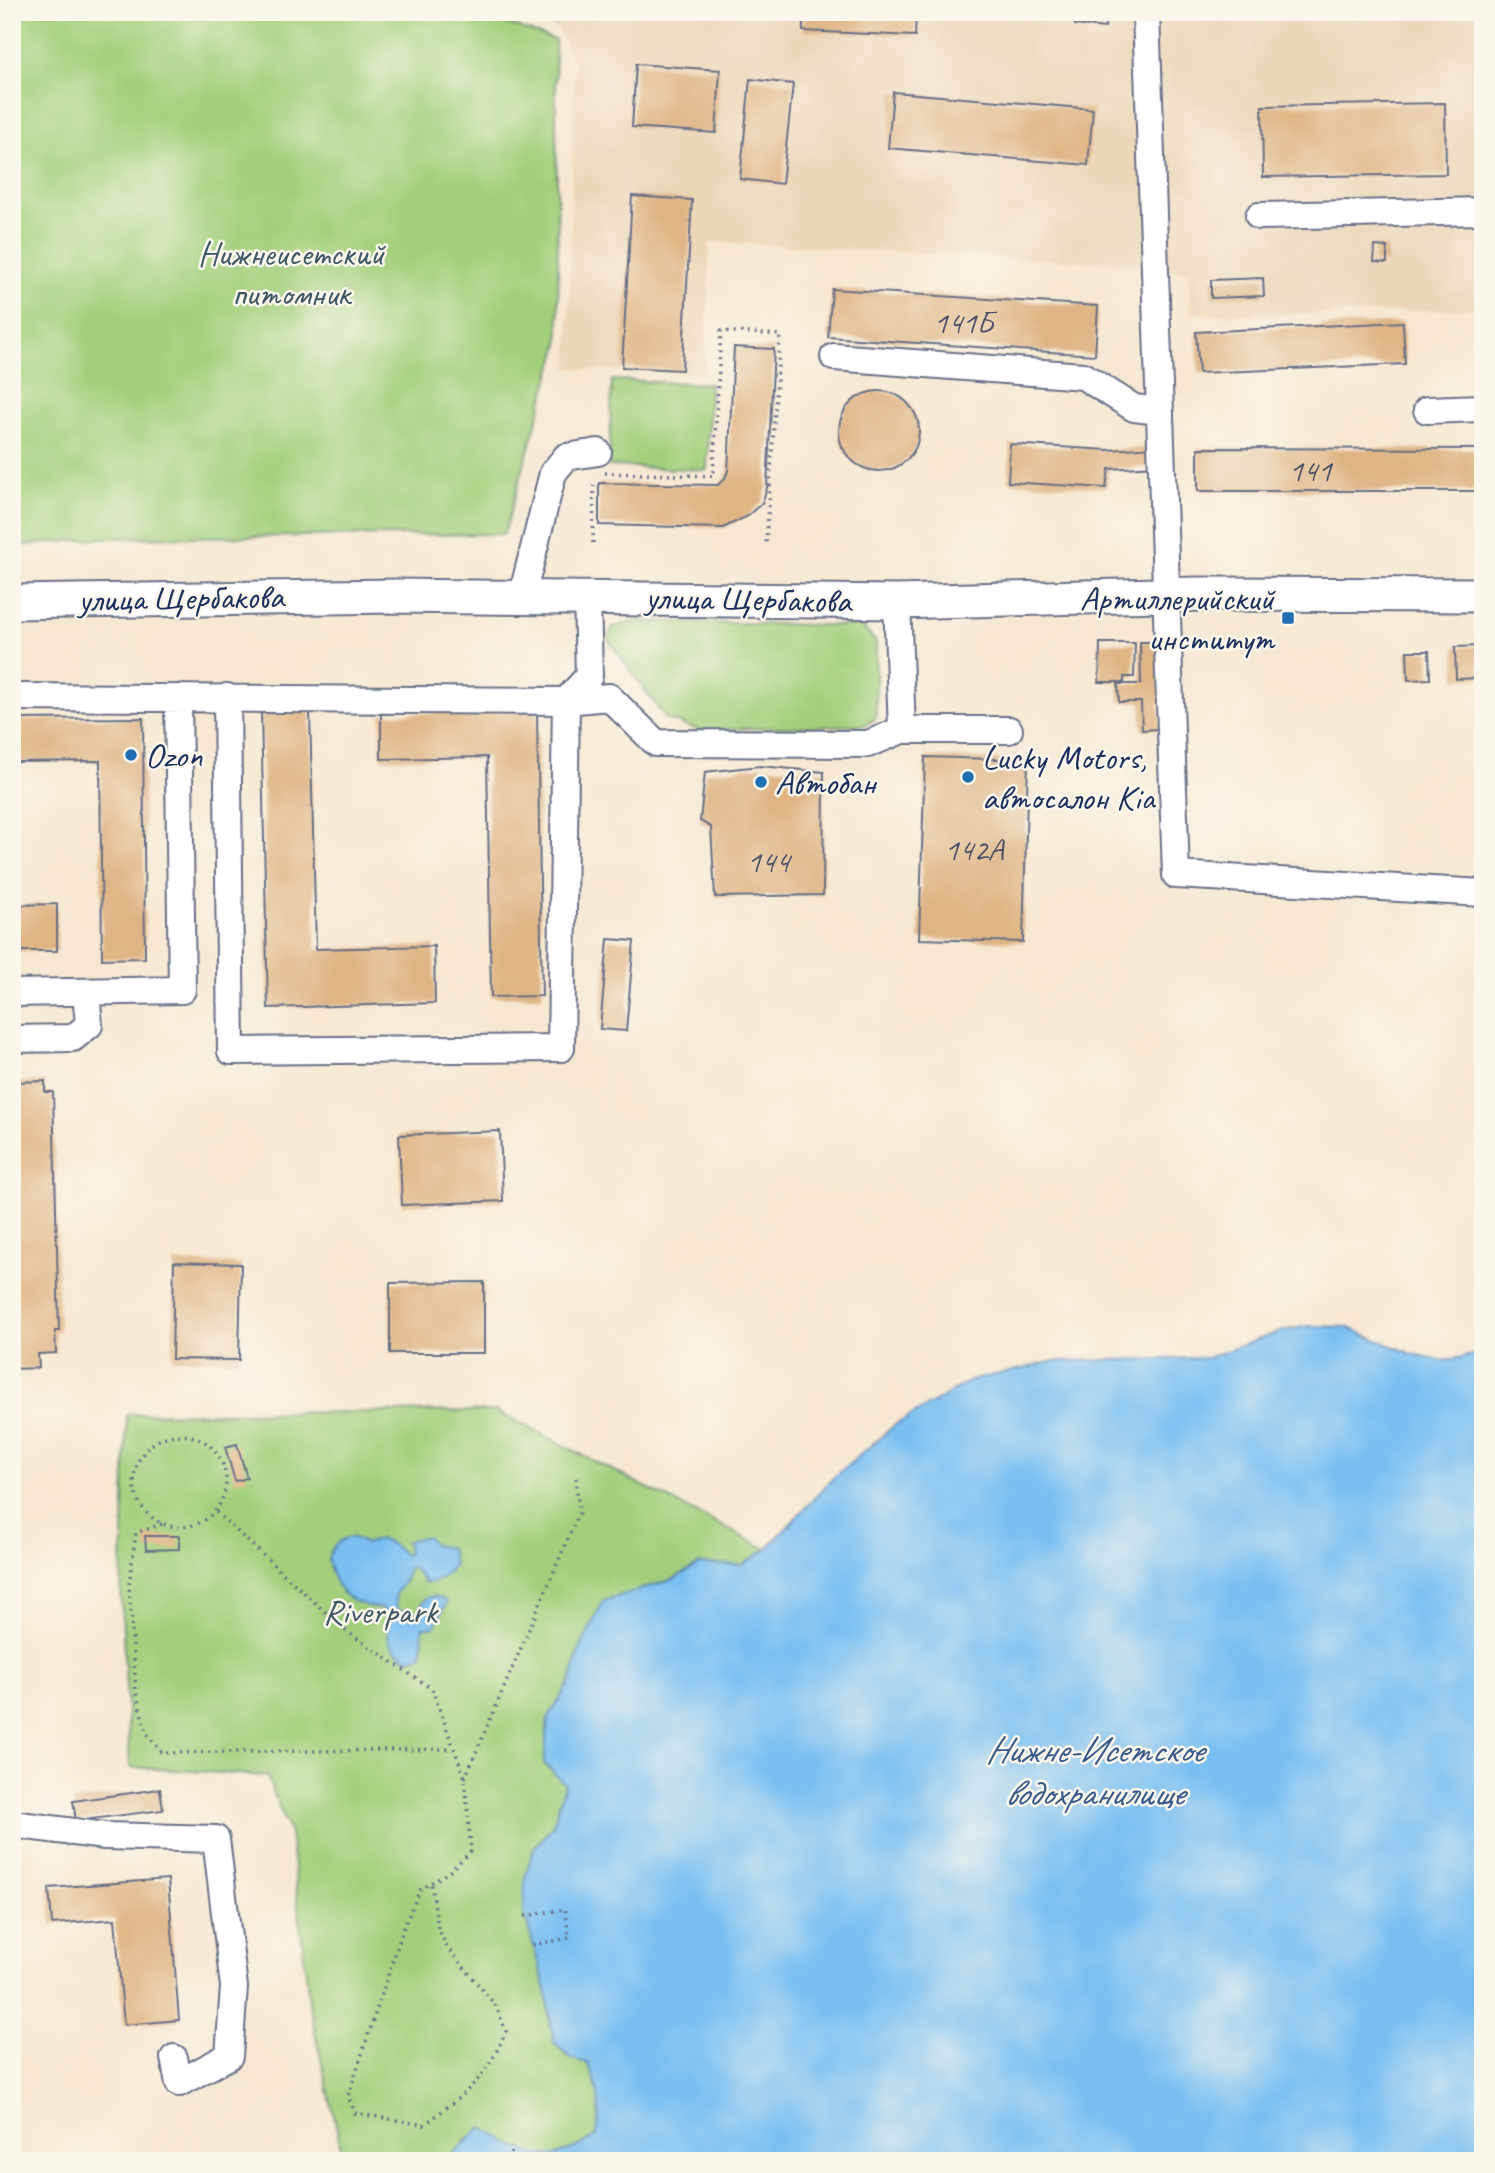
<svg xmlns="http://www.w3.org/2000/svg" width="1495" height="2173" font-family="Caveat,sans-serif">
<rect width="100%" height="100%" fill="#fbf7ec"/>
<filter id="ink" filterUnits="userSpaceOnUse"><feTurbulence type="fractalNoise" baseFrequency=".0143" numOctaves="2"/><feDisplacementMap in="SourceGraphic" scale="14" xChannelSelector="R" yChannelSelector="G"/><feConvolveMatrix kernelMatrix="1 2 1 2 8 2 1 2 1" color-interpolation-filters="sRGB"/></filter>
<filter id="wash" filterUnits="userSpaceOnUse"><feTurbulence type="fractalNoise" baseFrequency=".00686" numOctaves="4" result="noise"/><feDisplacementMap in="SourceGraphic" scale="28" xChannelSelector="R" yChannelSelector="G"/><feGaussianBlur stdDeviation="1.57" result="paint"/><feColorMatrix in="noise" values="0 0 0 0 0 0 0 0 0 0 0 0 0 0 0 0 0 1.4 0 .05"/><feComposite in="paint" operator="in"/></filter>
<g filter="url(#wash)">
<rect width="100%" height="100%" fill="#f6e8d2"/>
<path fill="#ecd7ba" d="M559 12H1483V308L1346 314H1190L1189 273 1154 265 710 242 705 374 568 369 574 63 558 28Z"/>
<path fill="#cbc2b8" d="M503 12H559L558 28Z"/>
<path fill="#a3cf7b" stroke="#5f7f6c" stroke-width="2" d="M12 12H472L555 40 559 344 504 534 100 538 12 546Z
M612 380 710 384 707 470 609 466Z
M637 621 861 626 876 642V718L866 725 699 730 666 719 608 639 613 627Z
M496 1411 767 1549 742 1565 699 1564 674 1579 603 1601 579 1651 571 1680 548 1719 565 1784 553 1826 534 1848 524 1912 546 1990 550 2026 570 2058 587 2063C599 2084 603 2113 596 2136 563 2158 534 2165 501 2138L466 2140 459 2152 442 2161H344L310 2009 290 1834 267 1776 130 1767 121 1592 127 1414Z"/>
<path fill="#7abff1" stroke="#4a77a8" stroke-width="2" d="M1308 1326 1346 1327 1410 1353 1443 1361 1483 1353V2161H442C460 2152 467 2139 482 2127 529 2155 545 2170 596 2136 603 2113 599 2084 587 2063L570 2058 554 2043 546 1990 524 1912 525 1877 534 1848 553 1826 565 1784 544 1763 548 1718 571 1680 579 1651 603 1601 674 1579 699 1564 742 1565 767 1549 832 1479 895 1425 970 1381 1055 1361 1207 1358 1279 1332Z
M427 1536 434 1545 450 1548 454 1564C448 1574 437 1583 425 1583L412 1567 408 1568 405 1580 395 1594 397 1610 422 1613 421 1605C427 1593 438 1595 447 1602L434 1627H423L422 1655 408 1659C378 1642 393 1631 383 1609 348 1603 337 1596 328 1560 333 1541 349 1530 365 1544L379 1539 392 1544 405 1555 408 1553 406 1541Z"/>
<g id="blocks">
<path fill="#dfb586" d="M803 12 916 16 915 36 803 31Z
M1076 12H1106L1105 28 1075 25Z
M636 64 720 70 716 133 632 127Z
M750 79 793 84 782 184 740 179Z
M893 92 1093 109 1088 165 888 148Z
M1445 103 1446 174 1263 177 1262 106Z
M632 196 692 200 682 370 622 367Z
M1375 246 1387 247V263L1374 262Z
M1263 278 1264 296 1211 298V280Z
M832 289 1098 306 1095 355 828 337Z
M1403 322 1405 364 1199 373 1196 332Z
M734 347 774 349 767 488 762 503 746 517 723 528 599 525V483L718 485 725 478 728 471Z
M839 431a40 40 0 1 1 80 0a40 40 0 1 1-80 0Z
M1010 444 1108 450 1155 447 1156 466 1109 469 1106 488 1008 482Z
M1198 448 1483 449V491H1198Z
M1140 642H1159L1160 729 1142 730 1141 702H1119L1118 684H1141Z
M1100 643H1135L1134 677H1124V682H1099Z
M1479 646 1480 678 1456 679 1455 647Z
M1407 651H1429L1430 679 1408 680Z
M310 711 316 949 434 946 435 1003 268 1008 261 713Z
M537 711 542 996 491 997 487 757 381 759V714Z
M143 718 145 958 102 959 100 761 12 762V719Z
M925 757 1028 760 1023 942 919 939Z
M760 766 824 772 823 895 715 897 711 827 700 821 705 772Z
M57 904V951H12V905Z
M608 939 634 941 626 1031 600 1029Z
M45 1081V1092H53L59 1331H55L56 1353 38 1354 39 1368 12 1369V1094L14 1082Z
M500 1131 503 1201 402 1205 399 1135Z
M174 1262 241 1264 239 1360 172 1359Z
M484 1282V1353H390V1283Z
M237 1444 247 1478 235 1481 225 1447Z
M145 1536H179V1549L146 1550Z
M160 1789 163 1810 76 1821 73 1801Z
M168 1879 179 2020 124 2025 115 1919 52 1924 49 1888Z"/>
</g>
</g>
<g filter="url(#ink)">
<use href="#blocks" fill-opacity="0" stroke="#687087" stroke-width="2"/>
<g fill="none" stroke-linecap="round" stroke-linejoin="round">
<g stroke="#687087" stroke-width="30">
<path id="minor" d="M1146 12 1176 875 1483 893
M1259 216 1483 211
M834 357 1083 376 1134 408 1160 411
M1427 410 1483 408
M522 596 553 473 566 457 598 452
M897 602 902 730
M12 697 566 701 609 697 656 743 868 744 902 730H1009
M227 697 231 1051 561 1048 566 701 589 676 587 596
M12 993 182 990 178 698
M12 1039 73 1038 89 1025 86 992
M12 1824 105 1836 216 1839 234 1987 229 2056 179 2083 174 2058"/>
</g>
<g stroke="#687087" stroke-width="37">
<path id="major" d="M12 602 396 596 897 602 1197 594 1483 595"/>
</g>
<path stroke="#687087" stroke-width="3.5" stroke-dasharray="2 5" stroke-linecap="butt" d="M605 473 713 476 721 331 780 335 766 544
M593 543 594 482
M134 1481a46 46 0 1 1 92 0a46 46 0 1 1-92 0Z
M216 1512 346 1631 432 1689 465 1778 471 1851 450 1871 420 1890 405 1924 348 2096 355 2113 424 2125C466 2092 485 2082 506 2031L496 2006 447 1947 438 1928 431 1882
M162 1524 136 1533 129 1585 136 1692 146 1732 162 1753 453 1749
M465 1778 579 1513 576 1478
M525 1916 565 1909 569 1938 533 1945
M510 2161 512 2147"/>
<use href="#minor" stroke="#fff" stroke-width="26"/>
<use href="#major" stroke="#fff" stroke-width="33"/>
</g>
</g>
<g fill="#1f6fb2" stroke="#fbf7ec" stroke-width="2.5">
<rect x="1281" y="611" width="14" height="14" rx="3.5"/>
<circle cx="131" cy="755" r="7"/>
<circle cx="968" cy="777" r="7"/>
<circle cx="761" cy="782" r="7"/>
</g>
<g text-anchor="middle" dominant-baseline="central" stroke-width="5" stroke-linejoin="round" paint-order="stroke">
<g font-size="32" fill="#4c5068">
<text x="963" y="322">141Б</text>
<text x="1310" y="470">141</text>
<text x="974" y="849">142А</text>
<text x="768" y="861">144</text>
</g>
<g font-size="35" fill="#3d5765" stroke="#fbf7ec">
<text x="291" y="253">Нижнеисетский<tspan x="291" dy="40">питомник</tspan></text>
<text x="380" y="1611">Riverpark</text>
</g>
<g font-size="35" fill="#1b2f5e" stroke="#fbf7ec">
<text transform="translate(181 598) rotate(-1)">улица Щербакова</text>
<text transform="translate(748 599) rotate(1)">улица Щербакова</text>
</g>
<g font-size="35" fill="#1b2f5e" stroke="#fbf7ec" text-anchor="start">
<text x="1274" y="598" text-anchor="end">Артиллерийский<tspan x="1274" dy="40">институт</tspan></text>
<text x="145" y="755">Ozon</text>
<text x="982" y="757">Lucky Motors,<tspan x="982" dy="40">автосалон Kia</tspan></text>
<text x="775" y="782">Автобан</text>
</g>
<g font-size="37" font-style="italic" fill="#385a8a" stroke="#fbf7ec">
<text x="1094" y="1749">Нижне-Исетское<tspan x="1094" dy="43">водохранилище</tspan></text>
</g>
</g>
<rect width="1495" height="2173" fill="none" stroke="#fbf7ec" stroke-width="42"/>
</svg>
